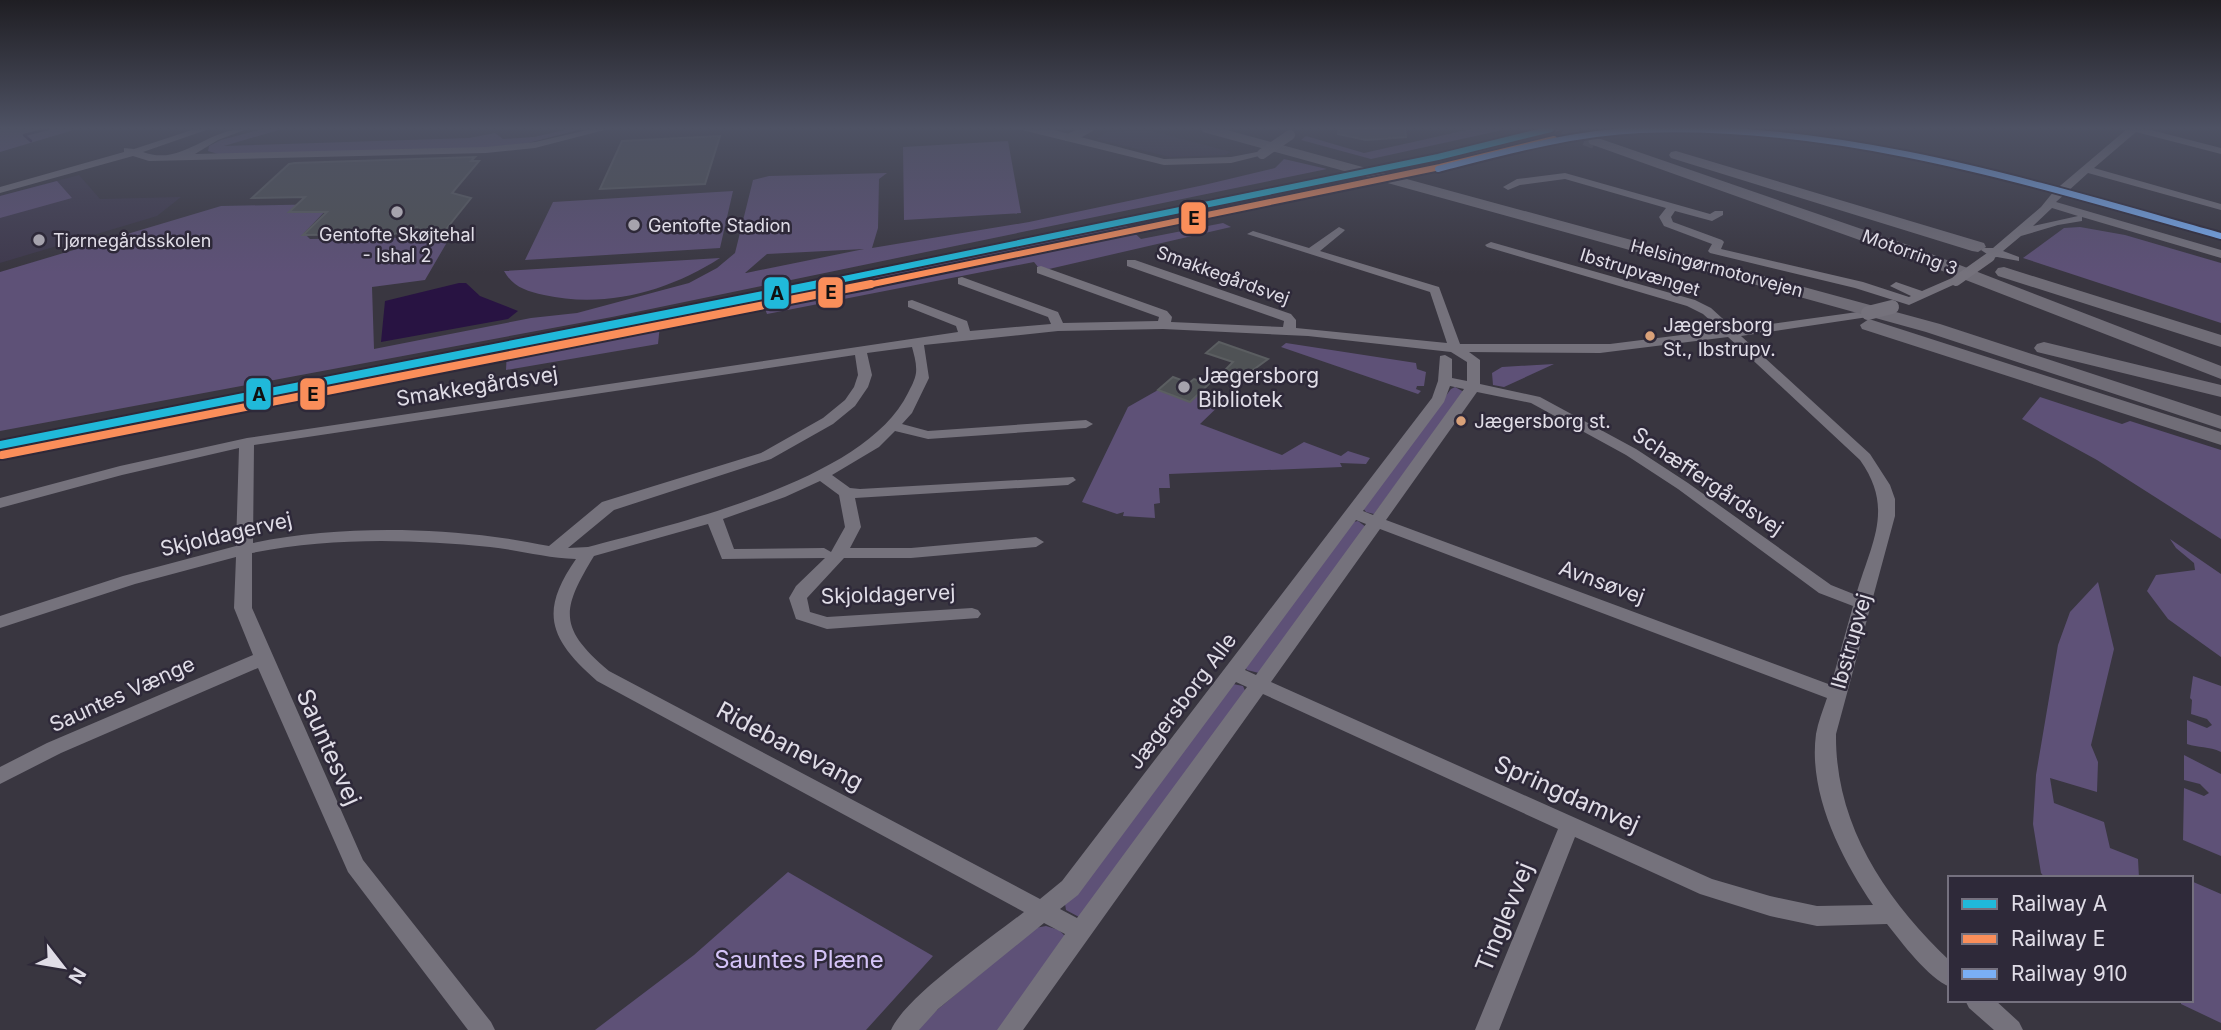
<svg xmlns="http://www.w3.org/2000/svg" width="2221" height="1030" font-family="Inter,sans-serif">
<rect width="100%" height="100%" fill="#393640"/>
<path fill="#3f394d" d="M1148 130 1160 133 1231 152 1225 155 1170 157 1096 139 1107 132Z
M79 175 100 199 181 197 157 216 0 263V196Z"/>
<path fill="#5e5177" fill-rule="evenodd" d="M0 129H77L0 152Z
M263 129H282L224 146 469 138 495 133 503 139 534 137 570 129H582L528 143 483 148 218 154 208 151 209 146 221 140Z
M1471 129H1507L1371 159 1301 140 1306 136 1364 153Z
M1557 129H1566L1479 152 1413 164Z
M1008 141 1021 213 904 220 903 147Z
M1284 159 1327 169 612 317 0 431V272L221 206 332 204 304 233 310 239 450 237 425 280 372 287 374 349 531 318 577 313 689 283 717 268 735 253 753 180 769 176 887 173 879 179 878 228 872 248 1029 222 1204 185 1275 168ZM864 249 746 273H745L767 254Z
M57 181 72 198 0 218V196Z
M733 191 720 248 525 260 553 202Z
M1223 223 1231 227 1049 269 1038 267 1034 262 767 314 765 309 660 325 658 344 506 370 507 350 1126 225 1141 239Z
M2080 227 2125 235 2221 263V323L2023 258 2064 228Z
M720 258C669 291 605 309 544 295 526 291 513 287 504 271Z
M1286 343 1416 363 1417 369 1426 372 1424 386H1417L1416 389 1421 391 1418 394 1281 347Z
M1554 364 1504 387 1493 385 1492 373 1502 367Z
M1455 387 1464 392 1374 514 1366 512 1362 507 1451 389Z
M1158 390 1190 402 1204 390 1227 398 1200 424 1282 455 1304 442 1341 456 1348 451 1370 458 1366 464 1340 463 1342 467 1169 474 1170 488H1159L1160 503 1154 504 1155 518 1123 516 1124 512 1117 514 1082 502 1128 407Z
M2040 397 2122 424 2130 421 2221 450V539L2097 460 2022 419Z
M1358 521 1366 527 1259 673 1247 670 1245 667 1353 522Z
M2170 539 2221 574V657L2168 619 2147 591 2156 575 2195 570 2194 563 2176 548Z
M2098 582 2114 649 2091 745 2098 762 2097 792 2050 778 2054 803 2104 822 2110 848 2138 859 2139 878H2045L2041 873 2033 824 2036 775 2058 645 2070 612Z
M2193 676 2221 686V752C2209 746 2198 748 2187 744V720L2207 728 2212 725 2207 719 2191 714 2192 700 2190 698Z
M1233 684 1243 686 1246 693 1079 917 1066 910 1065 904Z
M2184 755 2221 774V856L2183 840 2184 788 2204 796 2209 793 2200 784 2184 780Z
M788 872 933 956 866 1030H595L694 955Z
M2191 881 2221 894V1023L2181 1004V1000H2191Z
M1046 926 1059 930 1065 936 1001 1030H913L1035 928Z"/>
<path fill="#281342" d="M459 283H466L480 296 518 311 508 319 381 342 385 301Z"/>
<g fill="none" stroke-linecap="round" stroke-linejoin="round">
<path stroke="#281342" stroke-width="2.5" d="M31 141 24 135 48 129"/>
</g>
<path fill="#4f5255" stroke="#5b5e61" stroke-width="2" d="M1339 129H1405L1406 137 1366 140 1338 134Z
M720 136 705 184 600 189 622 141Z
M475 157 471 161H479L452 193 471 198 443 233 437 235 420 236 417 227 394 234 303 235 327 212H289L305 197 252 198 289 164 295 163Z
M1219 342 1268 359 1246 375 1238 376 1224 371 1233 362 1206 353Z
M1173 377 1189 383 1194 379 1209 384 1190 402 1158 390Z"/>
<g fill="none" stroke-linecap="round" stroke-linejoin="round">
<path stroke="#524f59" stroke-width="16" stroke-dasharray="16 8" stroke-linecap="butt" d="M1563 129 1595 141"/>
<path fill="#75727c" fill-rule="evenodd" d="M195 129H209L143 152C182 167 208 127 247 129L218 140 195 154 486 147 535 142 592 129H608L535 148 486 153 149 161 133 156 0 193V187L124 152V148L134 149Z
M1018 129 1054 130 1164 159 1231 157 1262 151 1267 154 1231 163 1164 165Z
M2127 129H2147L2221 148V154L2136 132 2094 168 2221 204V210L2088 173 2056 202 2221 250V258L2082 217V221L2058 225 2021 236 2003 251 2019 257V261L1997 257 1986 259 1984 257 1987 254 1981 250 1983 248H1993L2041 207 2054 191ZM2052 208 2078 216 2033 226Z
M1565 173 1710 214 1715 211H1723V215L1712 221 1675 211 1671 217 1673 222 1722 240 1724 242 1721 249 1863 282 1909 297 1911 296 1890 286 1896 282 1922 291 1952 278H1960L1962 281 1909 305 1855 288 1710 253 1708 251 1712 244 1664 226 1659 217 1666 208 1565 179 1520 185 1508 190 1503 187 1517 179Z
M1339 227 1345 230 1343 232 1320 251 1439 287 1460 344H1610L1721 330 1703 314 1687 306 1487 247 1485 245 1491 242 1695 300 1711 308 1734 329 1872 310 1874 313 1868 317 1741 336 1870 454 1890 485 1895 499V516L1836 734C1835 825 1885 899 1950 961V987C1928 978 1902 943 1887 924L1817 926 1770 916 1700 894 1575 837 1499 1030H1475L1558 829 1263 694 1023 1030H997L1065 934 1044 923 938 1009 919 1030H891C905 997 992 937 1024 912L597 681C549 639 539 612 576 559 546 558 519 550 490 547 412 539 330 537 252 553V608L363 860 491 1022 495 1030H468L348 872 258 668 61 753 0 784V767L47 743 253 655 234 608 236 557 135 584 0 628V616L123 576 236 546 239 448 122 475 0 508V498L120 466 247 438 958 332 956 326 908 307V301L912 300 967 321 970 331 1051 324 1048 317 958 284V278L962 277 1058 312 1063 323 1158 321 1159 317 1037 273V267L1041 266 1167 311 1172 317 1171 322 1283 327 1284 321 1127 266V260H1135L1291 314 1296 320V328L1447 343 1430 292 1247 234 1253 231 1309 248ZM1163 329 1308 336 1451 352 1467 362V381L1452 378V359L1445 355 1440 356 1438 381 1432 398 1062 881 1040 899 609 671C558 628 561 610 594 556L708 524 722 559 825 558 796 586 789 598 796 619 827 629 978 618 981 614 978 610 972 608 827 617 810 612 807 598 844 558H911L1036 547 1044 542 1036 537 911 548H850L861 527 855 498 1068 485 1076 480 1073 477 860 489 850 488 832 475 879 447 895 431 928 439 1086 428 1093 424 1086 420 928 431 902 424 912 413 929 378 924 345 1058 331ZM1728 337 1860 460C1895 509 1871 543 1856 595L1831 585 1688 483 1636 449 1540 397 1480 384V360L1469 352 1600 353ZM912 347C914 355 917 364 916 373 915 380 911 387 908 393 865 481 677 523 588 547L568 548 614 510 771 459 833 424 855 406 868 387 872 375 867 353ZM855 355 858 375 854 387 845 400 823 418 761 453 602 502 549 546C531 543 513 539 495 537 417 527 331 527 253 543L254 445ZM1450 386 1464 389 1373 515 1363 511 1444 402ZM1477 392 1531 403 1626 455 1678 489 1819 593 1853 606 1831 685 1386 520ZM820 481 839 495 845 527 831 552 824 548 734 549 723 519 785 497ZM1356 520 1366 524 1256 675 1245 670ZM1380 529 1827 698C1823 710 1818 722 1816 734 1808 793 1841 858 1873 905L1817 906 1770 896 1712 879 1271 682ZM1236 682 1247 687 1077 918 1060 909 1078 895Z
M1965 1000H1995L2019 1022 2023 1030H1994L1969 1008Z"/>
<path fill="#706d77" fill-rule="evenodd" d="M1078 129H1096L1075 141H1065V135Z
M1201 129H1223L1940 324 2221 416V429L1926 332 1203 132Z
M1595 137 1908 245 2221 366V379L1896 253 1590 144 1588 141Z
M1676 151 1984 243 1986 247 1978 252 1972 251 1671 158 1669 155 1671 152Z
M2004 267 2221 335V347L1998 276 1995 272 1998 268Z
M1869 319 2221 432V445L1862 329 1860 325Z
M2044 342 2221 385V397L2037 352 2034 348 2037 344Z"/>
<path stroke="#75727c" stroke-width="10" d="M1262 154 1290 135
M1956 281 1990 257"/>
<path stroke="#75727c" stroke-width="14" d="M1868 313 1892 307"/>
<g stroke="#2e2939" stroke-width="10">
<path id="rail-1-far1" d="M810 286 1438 157 1551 129"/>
</g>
<g stroke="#2e2939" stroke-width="12">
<path id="rail-1" d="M0 445 819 284"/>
</g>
<g stroke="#2e2939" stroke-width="10">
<path id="rail-2-far1" d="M863 286 1440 167 1554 139"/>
</g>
<g stroke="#2e2939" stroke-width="12">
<path id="rail-2" d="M2 455 871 284"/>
</g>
<g stroke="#2e2939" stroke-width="10">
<path id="rail-3" d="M1438 169C1504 152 1572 133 1640 130 1839 122 2032 183 2221 236"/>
</g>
<use href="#rail-1-far1" stroke="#20b9da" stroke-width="6"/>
<use href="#rail-1" stroke="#20b9da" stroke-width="8"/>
<use href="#rail-2-far1" stroke="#fa8e5a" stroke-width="6"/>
<use href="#rail-2" stroke="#fa8e5a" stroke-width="8"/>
<use href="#rail-3" stroke="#7aaff6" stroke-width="6"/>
</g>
<linearGradient id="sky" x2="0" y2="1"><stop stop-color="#1f1e23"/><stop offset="0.47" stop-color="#4e5264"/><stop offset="1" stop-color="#4e5264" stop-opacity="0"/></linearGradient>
<rect width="2221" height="273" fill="url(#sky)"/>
<g fill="#a6a3ad" stroke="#2e2939" stroke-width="2.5">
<circle cx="397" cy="212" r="7"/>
<circle cx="634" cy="225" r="7"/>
<circle cx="39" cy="240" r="7"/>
<circle cx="1184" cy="387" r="7"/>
</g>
<g fill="#d9a179" stroke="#2e2939" stroke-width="2.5">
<circle cx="1650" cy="336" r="6"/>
<circle cx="1461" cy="421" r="6"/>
</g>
<g text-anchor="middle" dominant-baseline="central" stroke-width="5" stroke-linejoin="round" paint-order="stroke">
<g font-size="18" fill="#e0dde7" stroke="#2e2939" text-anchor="start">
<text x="648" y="225">Gentofte Stadion</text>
<text x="397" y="234" text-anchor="middle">Gentofte Skøjtehal<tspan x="397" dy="21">- Ishal 2</tspan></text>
<text x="53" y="240">Tjørnegårdsskolen</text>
</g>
<g font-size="18" fill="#e0dde7" stroke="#2e2939">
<text transform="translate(1910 252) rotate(20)">Motorring 3</text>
<text transform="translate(1717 268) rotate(15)">Helsingørmotorvejen</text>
<text transform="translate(1640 272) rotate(17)">Ibstrupvænget</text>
<text transform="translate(1223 275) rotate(20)">Smakkegårdsvej</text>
</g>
<g font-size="19" fill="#e0dde7" stroke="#2e2939" text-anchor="start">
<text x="1663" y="325">Jægersborg<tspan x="1663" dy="24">St., Ibstrupv.</tspan></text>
<text x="1474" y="421">Jægersborg st.</text>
</g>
<g font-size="21" fill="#e0dde7" stroke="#2e2939" text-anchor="start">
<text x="1198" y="375">Jægersborg<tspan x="1198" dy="24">Bibliotek</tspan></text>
</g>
<g font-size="21" fill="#e0dde7" stroke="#2e2939">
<text transform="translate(477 386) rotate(-9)">Smakkegårdsvej</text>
<text transform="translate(1708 481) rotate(34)">Schæffergårdsvej</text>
<text transform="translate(226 534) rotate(-13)">Skjoldagervej</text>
<text transform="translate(1602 582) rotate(20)">Avnsøvej</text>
<text transform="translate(888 594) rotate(-2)">Skjoldagervej</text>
<text transform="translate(1851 641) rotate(-74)">Ibstrupvej</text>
<text transform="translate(122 694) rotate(-24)">Sauntes Vænge</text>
<text transform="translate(1182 701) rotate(-53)">Jægersborg Alle</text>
</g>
<g font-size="24" fill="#e0dde7" stroke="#2e2939">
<text transform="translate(790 746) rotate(28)">Ridebanevang</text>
<text transform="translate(329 747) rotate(66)">Sauntesvej</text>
<text transform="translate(1567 794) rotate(24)">Springdamvej</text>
<text transform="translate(1504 917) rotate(-68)">Tinglevvej</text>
</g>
<g font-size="24" fill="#d5c4f8" stroke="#2e2939">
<text x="799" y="959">Sauntes Plæne</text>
</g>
</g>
<g stroke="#2e2939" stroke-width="2.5">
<rect x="1180" y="201" width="27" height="34" rx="7" fill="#fa8e5a"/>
<rect x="817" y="276" width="27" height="33" rx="7" fill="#fa8e5a"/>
<rect x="763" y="276" width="27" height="34" rx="7" fill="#20b9da"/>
<rect x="299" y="377" width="27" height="34" rx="7" fill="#fa8e5a"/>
<rect x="245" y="377" width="27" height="34" rx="7" fill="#20b9da"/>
</g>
<g font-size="19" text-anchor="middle" font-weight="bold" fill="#111">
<text x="1194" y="225">E</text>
<text x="831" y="299">E</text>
<text x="777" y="300">A</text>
<text x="313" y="401">E</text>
<text x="259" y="401">A</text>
</g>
<rect x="1948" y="876" width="245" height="126" fill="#2e2939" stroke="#75717f" stroke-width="2"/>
<rect x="1962" y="899" width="35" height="10" fill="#20b9da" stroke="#75717f" stroke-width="2"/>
<text x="2011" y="911" font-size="21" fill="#e0dde7">Railway A</text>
<rect x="1962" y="934" width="35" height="10" fill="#fa8e5a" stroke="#75717f" stroke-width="2"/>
<text x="2011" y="946" font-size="21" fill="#e0dde7">Railway E</text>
<rect x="1962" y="969" width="35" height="10" fill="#7aaff6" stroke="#75717f" stroke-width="2"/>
<text x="2011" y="981" font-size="21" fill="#e0dde7">Railway 910</text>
<g transform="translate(63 967) rotate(121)" stroke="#2e2939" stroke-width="5" paint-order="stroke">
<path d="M0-5L12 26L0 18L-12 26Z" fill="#e0dde7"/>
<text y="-10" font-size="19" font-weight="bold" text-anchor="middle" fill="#e0dde7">N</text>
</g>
</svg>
